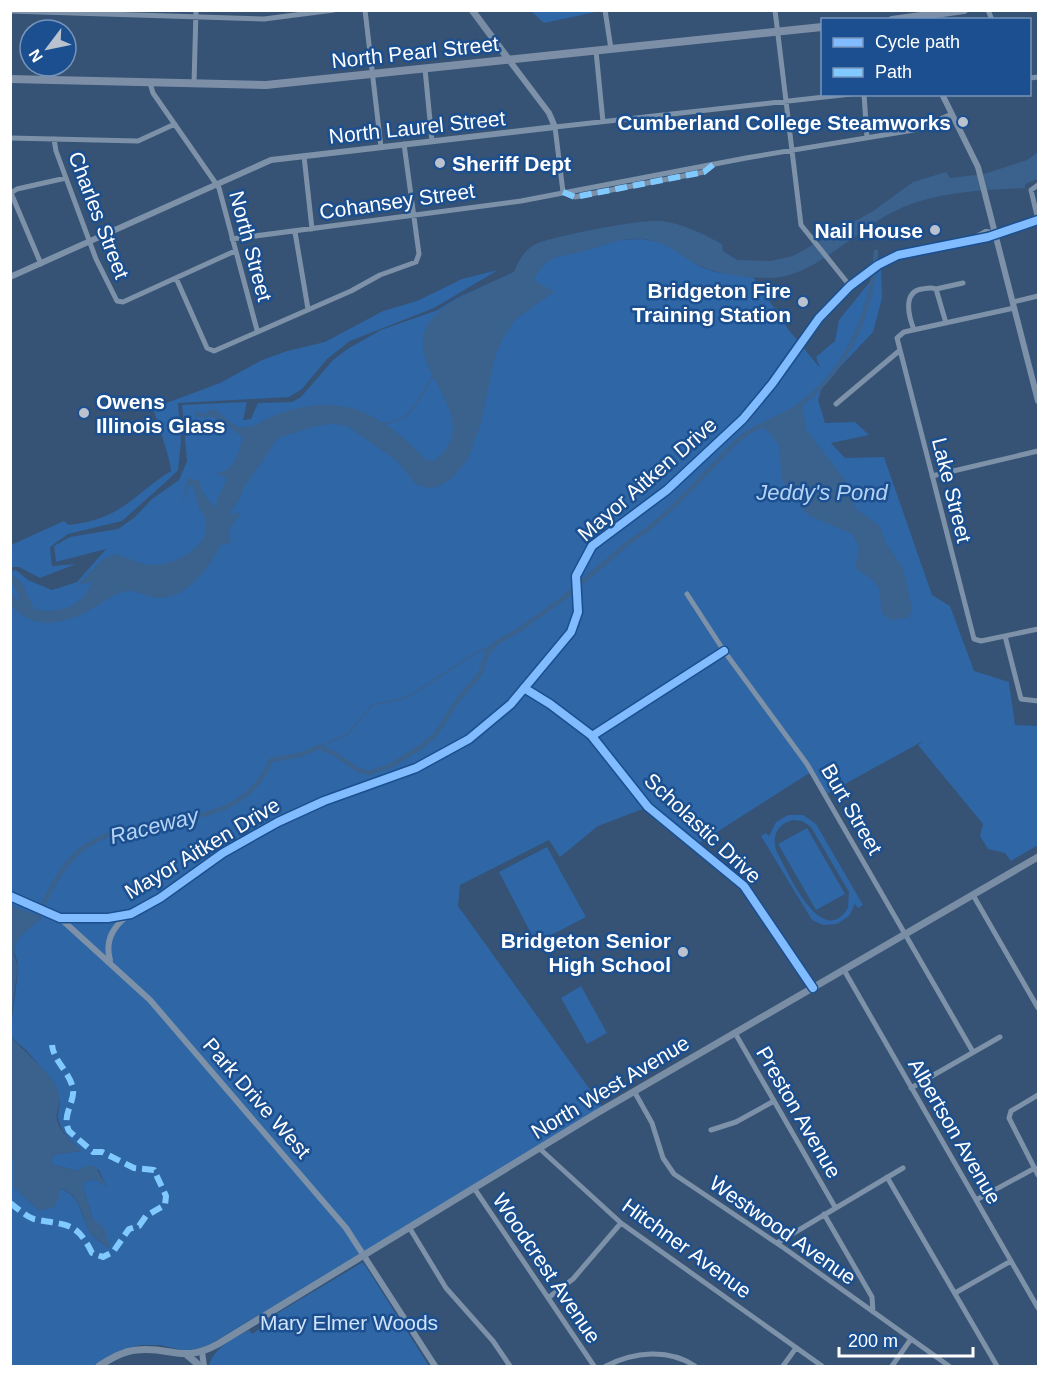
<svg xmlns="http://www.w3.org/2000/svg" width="1049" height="1377" font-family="Helvetica,sans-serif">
<rect width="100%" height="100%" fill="#365274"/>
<path fill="#2f66a5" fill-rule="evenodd" d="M605 10 544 23 531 11Z
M642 239 660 242 679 251 699 266 715 272 753 277 788 329 820 368 816 357 835 341 839 320 881 268 882 298 873 332 823 385 818 400 825 423 855 422 869 435 831 443 845 458 884 457 932 595 950 606 974 671 1009 682 1015 725 1038 726V845L1011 861 1005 853 988 849 980 836 983 824 918 745 923 741 825 795 811 772 695 846 648 807 598 826 560 857 549 840 460 885 458 906 604 1109 207 1346 186 1351 160 1345H141L121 1350 93 1366H11L10 1155 14 1161V1187L39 1210 59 1188C83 1196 79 1215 91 1233 95 1239 103 1244 109 1248L93 1219 83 1187V1182L95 1179 106 1186 99 1170 78 1171 51 1164 53 1155 81 1151C67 1136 53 1125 60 1104L50 1078 27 1051 11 1037C11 1013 17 990 18 966 18 958 12 953 15 944 20 932 32 925 42 918L11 906V571L16 570 28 580 52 590 77 582 106 549 56 562 54 546 70 537 118 529 135 517 152 499 179 480 187 461 182 405 247 402 243 420 251 419 258 403 292 402 301 397 333 360 349 348 381 330 438 310 457 298 514 272 558 256 618 240Z
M498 270 434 308 350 341 327 359 302 389 289 397 178 403 181 441 178 470 169 479 122 521 68 534 50 547 52 566 76 564 40 578 19 567H11V545L64 521 69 525C122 519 130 497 171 471 171 460 157 422 153 408L220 383 262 360 287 351 325 342 383 311 417 301 462 279Z
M788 815H803L816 824 863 905 858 908 855 904 849 916 837 924 823 925 812 920 761 836 766 833 769 836 776 822ZM792 820 802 821 811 827 849 892 848 908C821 951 787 870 776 850 772 836 777 825 792 820Z
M807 828 845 894 816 910 778 844Z
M547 847 586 917 536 943 499 872Z
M581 986 607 1033 587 1044 561 998Z
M363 1262 429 1366H209C214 1347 233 1339 249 1330L252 1334 261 1328 259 1324Z"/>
<path fill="#3b618d" d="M1038 152V179L1025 184V188C982 190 935 192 895 211 858 228 814 277 772 278 750 278 721 276 700 266 679 256 670 243 644 239 621 237 603 246 581 252 556 258 548 254 534 280L554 292 515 320 504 336 495 357 481 423 468 459 451 479 437 487 427 488 416 484 397 461 347 426 333 424 316 426 278 438 243 489C242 500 233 505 230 515L241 512 229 529 231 543 221 544C210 567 186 600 157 598 147 597 136 590 126 591 115 593 103 603 93 608 65 625 33 631 11 605L10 591 17 601 19 596 11 582V574L22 583 34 609C58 615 85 606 92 581L85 584 79 583 103 559 115 554C126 557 139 564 151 565 172 566 207 550 206 525 206 516 203 515 199 508 196 502 196 493 193 486L189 485 181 503 188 478 200 481 201 489 214 508 227 478 215 473C235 473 238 453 243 437L214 417H197L194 411 203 414 213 409C222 413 231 425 239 427 254 429 265 419 278 414 343 391 381 413 426 460L434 461C492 417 395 365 431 320 448 299 490 284 514 272 518 261 525 249 536 244 552 236 646 218 662 221 684 224 703 234 722 244L723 251 737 260 770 261 793 256 873 211 913 182 946 172 950 178 984 174 1027 160Z
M802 404 806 430 845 480 856 509 880 526 885 542 903 568 912 609 909 618 890 620 882 613 879 589 873 580 855 568 859 547 852 534 810 516 802 509 793 492 782 481 779 445 770 433 761 427Z
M11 906 42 918 20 936 15 946 14 955 18 966 11 1017Z
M11 1037C22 1050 52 1074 58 1090 61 1098 59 1105 57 1113 54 1128 72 1141 82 1151L53 1155 51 1164 78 1171 85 1166H95L107 1187 95 1179 84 1182 83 1187 93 1219 105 1229 110 1249C104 1244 96 1239 91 1233 80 1217 83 1194 59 1188V1197L54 1208 39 1210 14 1187V1161L10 1155Z"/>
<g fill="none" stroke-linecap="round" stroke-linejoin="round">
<path stroke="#3b618d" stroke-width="1.5" d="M381 423C411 425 419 397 433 376
M319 747 348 734 372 705 408 697 474 654 495 644"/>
<path stroke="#3b618d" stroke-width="4.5" d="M37 916C52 889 63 858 91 843 152 808 239 837 271 760L300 755 319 747 335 754 358 770 370 773 392 765 422 746 436 734 457 701 480 674 487 654 495 644 522 628 565 597 628 543C669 517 700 477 735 443 751 427 775 421 794 409 847 374 872 312 876 252"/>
<path stroke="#7d92a8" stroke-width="5" d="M365 10 381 147
M605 10 611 49
M775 10 801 225 850 286
M988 10 992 20
M10 11 264 19 334 10
M596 51 603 122
M425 69 432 141
M1030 78 1038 77
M150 83 153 93 219 188 257 330
M194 84 196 10
M864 94 867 138
M10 138 138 141 175 124
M54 139 56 151 96 259 117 301 123 302 235 251
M304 156 312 229
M563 192 555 127 851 94
M564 193 575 197 704 172 712 166
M1038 220 1031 190 1038 185
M295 232 308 309
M232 239 521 201 746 158 914 130 952 114
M41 264 11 193 17 189 66 178
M176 278 207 348 214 351 351 291 380 275 416 262 419 254 404 144
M936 289 963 283
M1013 302 1038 296
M1014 308 904 332 897 338 974 639 981 641 1038 629
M914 330C909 317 902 292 922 289 928 288 931 287 936 289L946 323
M836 404 899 351
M932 476 1038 451
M687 594 724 651 807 764 973 1052
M1005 636 1021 699 1038 701
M524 688 550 704 591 735 648 807 744 886 813 988
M592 736 724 651
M973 895 1038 1008
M844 970 1038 1308
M735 1033 835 1207
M911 1088 1000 1037
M634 1091 652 1123 663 1158 674 1174 784 1248 949 1366
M1038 1095 1011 1111 1009 1118 1038 1175
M711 1130 736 1122 774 1101
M539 1148 621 1223 822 1366
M887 1177 997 1366
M474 1188 594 1366
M976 1200 1035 1168
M824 1214 872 1297 873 1312
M409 1227 446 1288 493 1341 510 1366
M777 1243 903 1168
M955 1293 1011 1261
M548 1298 573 1279 621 1223
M606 1366C634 1352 668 1348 695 1366
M783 1366 796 1348
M892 1366 911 1339"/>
<path stroke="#7d92a8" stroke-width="6" d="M942 94 978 167 1038 401
M973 239 986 232 994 233
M10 277 271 160 555 127 549 113 509 60
M10 896 60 918 150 1000 346 1228 435 1366
M60 918H108L138 911 223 853 278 822 324 801 416 768 469 739 511 704 571 632 578 612 576 576 592 546 667 490 743 419 772 384 819 318 850 286 878 265 898 255 988 237 1038 220
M110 960C105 942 112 928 126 917
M202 1352 204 1366"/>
<path stroke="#798da4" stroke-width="7" d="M472 10 509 60
M187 1355 200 1366
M99 1366C110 1359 123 1351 137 1350 171 1346 182 1364 218 1344L597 1113 1038 857"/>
<path stroke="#7d8ea7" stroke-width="8" d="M892 20 964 10
M10 79 266 85 822 27"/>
<path stroke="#80caff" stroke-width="6" stroke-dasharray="12 6" stroke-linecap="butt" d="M563 192 575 197 704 172 714 164
M10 1203C17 1208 27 1217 34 1219 66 1226 76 1220 92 1253L103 1257 113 1252 129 1229 139 1226 146 1216 165 1205 166 1196 154 1170 134 1168 102 1152H93L69 1131C61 1115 75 1103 73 1089 70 1072 54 1062 52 1045"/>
<g stroke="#1b4f8f" stroke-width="11">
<path id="cycleway" d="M524 688 550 704 591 735 648 807 744 886 813 988
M592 736 724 651
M10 896 60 918H108L131 914 160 898 223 853 278 822 324 801 416 768 469 739 511 704 571 632 578 612 576 576 592 546 667 490 743 419 772 384 819 318 850 286 878 265 898 255 988 237 1038 220"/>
</g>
<use href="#cycleway" stroke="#80bcff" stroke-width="8"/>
</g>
<g fill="#b9c2ce" stroke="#1b4f8f" stroke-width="2">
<circle cx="963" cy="122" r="6"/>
<circle cx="440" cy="163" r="6"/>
<circle cx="935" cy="230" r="6"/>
<circle cx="803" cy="302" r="6"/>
<circle cx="84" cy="413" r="6"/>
<circle cx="683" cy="952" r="6"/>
</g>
<g text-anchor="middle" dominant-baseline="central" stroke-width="5" stroke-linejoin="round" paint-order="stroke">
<g font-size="21" fill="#fff" stroke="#1b4f8f">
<text transform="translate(415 52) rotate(-6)">North Pearl Street</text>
<text transform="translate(417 127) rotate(-6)">North Laurel Street</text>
<text transform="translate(397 201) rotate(-8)">Cohansey Street</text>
<text transform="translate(99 215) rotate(69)">Charles Street</text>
<text transform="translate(251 246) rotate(75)">North Street</text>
<text transform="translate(647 479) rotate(-41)">Mayor Aitken Drive</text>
<text transform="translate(952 490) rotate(76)">Lake Street</text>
<text transform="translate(852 809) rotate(60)">Burt Street</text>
<text transform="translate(703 828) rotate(43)">Scholastic Drive</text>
<text transform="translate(202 848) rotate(-31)">Mayor Aitken Drive</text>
<text transform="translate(610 1087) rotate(-31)">North West Avenue</text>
<text transform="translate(257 1098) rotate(49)">Park Drive West</text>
<text transform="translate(799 1112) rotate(60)">Preston Avenue</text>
<text transform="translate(955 1131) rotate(60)">Albertson Avenue</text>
<text transform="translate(783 1230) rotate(35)">Westwood Avenue</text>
<text transform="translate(687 1248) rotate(36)">Hitchner Avenue</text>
<text transform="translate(547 1268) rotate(56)">Woodcrest Avenue</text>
</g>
<g font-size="21" font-weight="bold" fill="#fff" stroke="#1b4f8f" text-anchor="end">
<text x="951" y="122">Cumberland College Steamworks</text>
<text x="452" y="163" text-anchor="start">Sheriff Dept</text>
<text x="923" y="230">Nail House</text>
<text x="791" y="290">Bridgeton Fire<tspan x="791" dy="24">Training Station</tspan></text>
<text x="96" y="401" text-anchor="start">Owens<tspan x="96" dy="24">Illinois Glass</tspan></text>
<text x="671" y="940">Bridgeton Senior<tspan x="671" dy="24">High School</tspan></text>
</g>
<g font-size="21" fill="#cfe3fa" stroke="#1b4f8f">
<text x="349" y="1322">Mary Elmer Woods</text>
</g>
<g font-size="22" font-style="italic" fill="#b5d3f5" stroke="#1b4f8f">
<text x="822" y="492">Jeddy's Pond</text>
<text transform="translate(154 826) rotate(-14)">Raceway</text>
</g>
</g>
<rect width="1049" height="1377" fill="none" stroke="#ffffff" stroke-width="24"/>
<rect x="821" y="18" width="210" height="78" fill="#1b4f8f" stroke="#7695bc" stroke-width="1.5"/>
<rect x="833" y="38" width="30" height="9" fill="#80bcff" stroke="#7695bc" stroke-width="1.5"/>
<text x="875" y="48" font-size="18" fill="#ffffff">Cycle path</text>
<rect x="833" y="68" width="30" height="9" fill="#80caff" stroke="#7695bc" stroke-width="1.5"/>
<text x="875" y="78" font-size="18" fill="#ffffff">Path</text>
<g transform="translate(48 48) rotate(238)"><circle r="28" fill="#1b4f8f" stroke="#7695bc" stroke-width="1.5"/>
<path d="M0-4.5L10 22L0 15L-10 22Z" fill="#b9c2ce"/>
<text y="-9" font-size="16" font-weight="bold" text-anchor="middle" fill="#ffffff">N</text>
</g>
<path d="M839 1347v9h134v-9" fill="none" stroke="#ffffff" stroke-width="3"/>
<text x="848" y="1347" font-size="18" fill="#ffffff" stroke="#1b4f8f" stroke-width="4.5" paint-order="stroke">200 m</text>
</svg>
